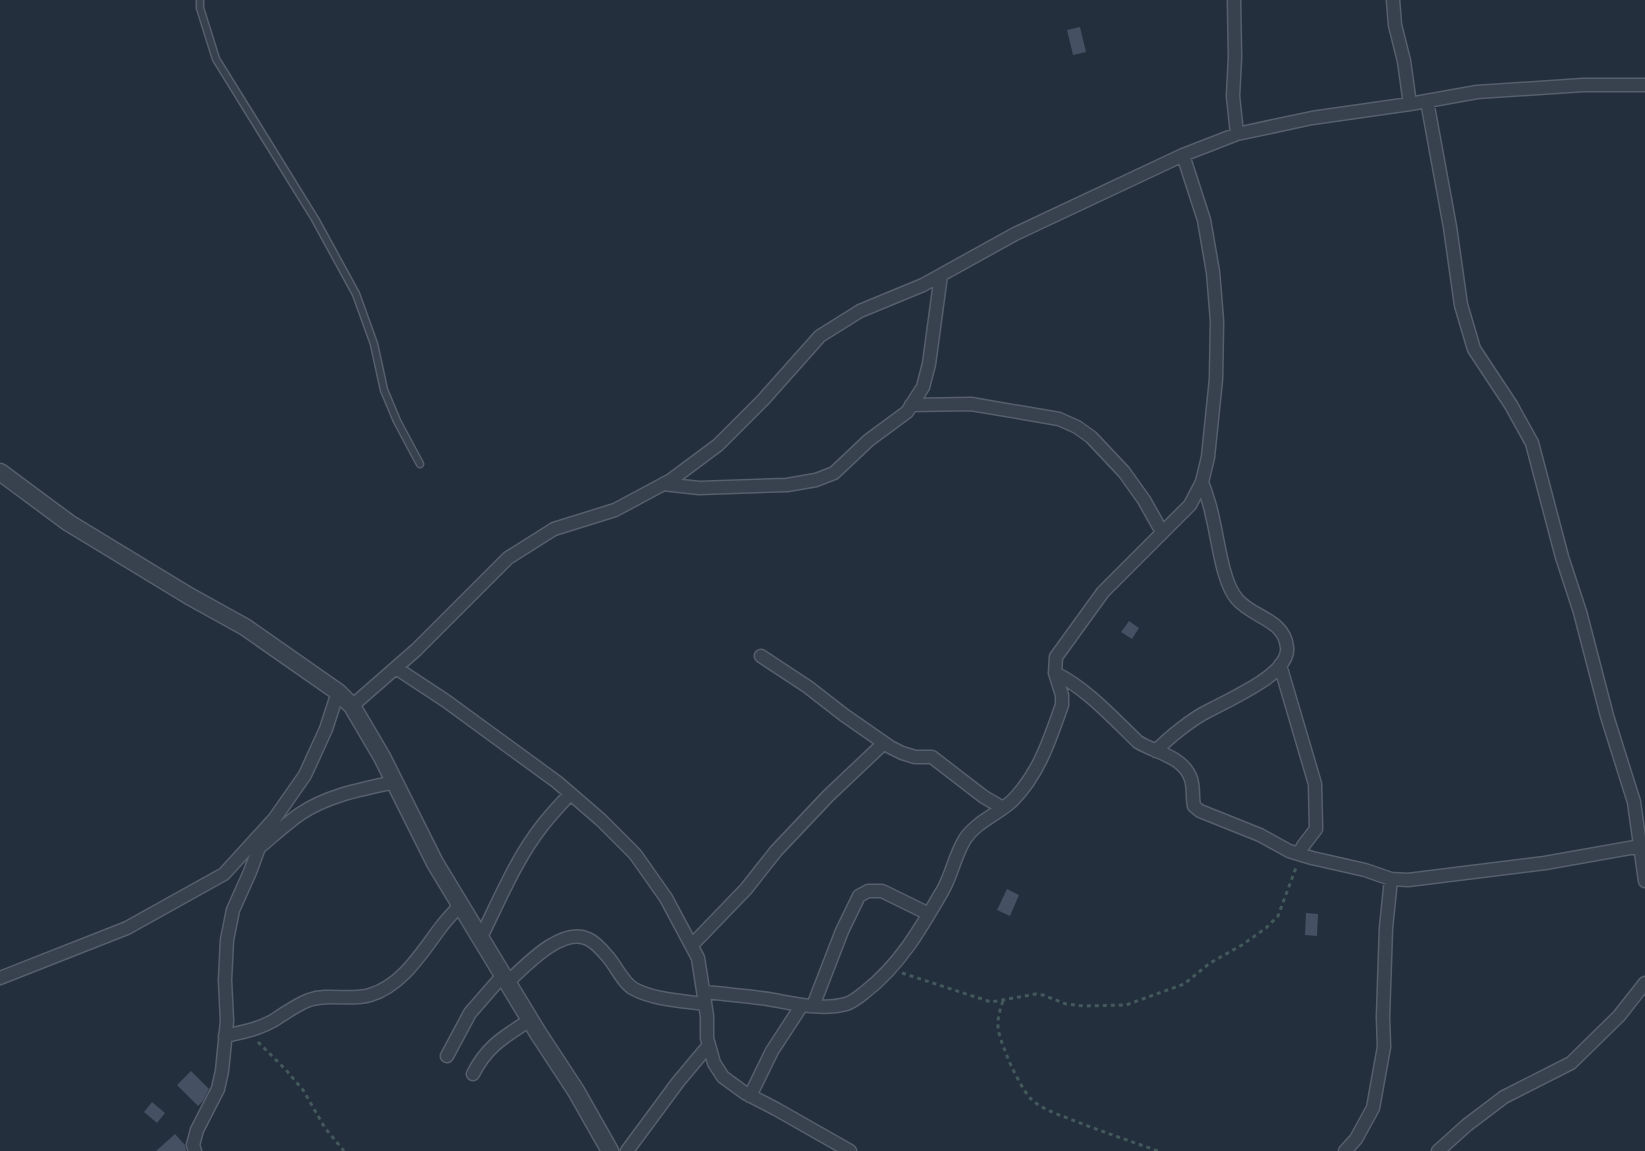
<svg xmlns="http://www.w3.org/2000/svg" width="1645" height="1151" font-family="Jost,sans-serif">
<rect width="100%" height="100%" fill="#242f3e"/>
<path fill="#455162" d="M1080 27 1086 52 1073 55 1067 30Z
M1129 621 1139 628 1132 639 1121 632Z
M1007 889 1019 895 1010 916 997 910Z
M1306 913 1318 914 1317 936 1305 935Z
M191 1071 209 1089 203 1101 198 1106 177 1085Z
M152 1102 165 1113 157 1123 144 1112Z
M175 1134 185 1145 186 1151H156Z"/>
<g fill="none" stroke-linecap="round" stroke-linejoin="round">
<g stroke="#565f6c" stroke-width="9">
<path id="service" d="M200 0V8L216 59 315 219 356 294 374 344 384 390 397 421 420 464"/>
</g>
<g stroke="#565f6c" stroke-width="15">
<path id="minor" d="M1234 0 1235 57 1233 96 1237 134
M1393 0 1395 25 1404 61 1410 104
M1427 101 1450 227 1461 305 1474 349 1511 405 1532 443 1562 557 1580 612 1607 716 1634 802 1645 881
M911 405 971 404 1059 419 1077 427 1091 437 1124 472 1144 500 1162 532
M663 484 699 488 787 485 816 480 834 473 869 440 907 412 923 387 929 364 941 275
M761 656 808 687 844 715 890 747 902 753 915 757H932L984 797 1003 808
M1280 665 1315 784 1316 829 1303 846 1299 854
M396 668 446 701 557 782 601 820 635 854 666 898 698 958 707 1016V1038L714 1063 723 1077 745 1093 776 1109 850 1151
M1055 673C1086 688 1113 718 1138 742 1156 753 1183 756 1191 779 1194 788 1192 797 1194 806L1200 811 1260 835 1289 851 1312 858 1365 870 1391 879 1408 880 1545 863 1641 846
M352 706 416 650 508 558 554 529 615 510 671 480 718 445 763 400 820 336 860 311 923 285 1015 234 1183 155 1237 134 1312 118 1410 104 1477 92 1583 85H1645
M1156 751C1168 738 1192 719 1208 711 1226 702 1244 693 1261 682 1272 675 1289 661 1287 647 1284 619 1253 618 1237 599 1222 582 1218 538 1212 515 1210 504 1206 493 1202 482
M261 846C274 835 287 823 300 814 328 795 363 789 395 782
M481 937C500 899 516 859 542 826 551 814 561 804 570 794
M692 945 746 889 776 851 828 796 884 743
M0 978 127 928 224 874 275 818 305 775 326 729 338 692
M508 982C525 966 562 926 588 939 595 942 603 951 608 957 616 966 623 983 634 989 655 1000 683 1001 705 1004
M704 992C725 994 747 996 768 999 792 1003 822 1011 846 1004 853 1002 860 996 865 992 900 965 921 928 943 890 952 874 955 855 965 839 976 822 998 814 1012 801 1039 774 1050 739 1062 705V695L1055 673 1056 657 1103 592 1190 505 1202 482 1208 457 1216 379 1217 321 1213 272 1204 220 1183 155
M813 1006 842 931 859 896 868 891H882L929 914
M225 1036C243 1032 260 1029 276 1019 287 1012 296 1005 309 1000 329 993 350 1001 370 995 402 986 422 952 441 927 447 919 454 912 461 904
M447 1056 470 1013 504 974
M473 1074C487 1046 504 1037 530 1020
M750 1096 772 1051 802 1005
M195 1151 193 1145 197 1130 218 1089 222 1071 227 1021 225 980 227 940 233 910 250 872 264 834
M627 1151 678 1082 709 1045
M1345 1151 1356 1139 1373 1108 1384 1047 1383 1017 1386 928 1391 879
M1438 1151 1467 1125 1504 1097 1571 1063 1619 1016 1645 983"/>
</g>
<g stroke="#565f6c" stroke-width="19">
<path id="tertiary" d="M0 472 69 523 189 596 245 627 338 692 352 706 382 757 435 863 538 1033 576 1091 610 1151"/>
</g>
<path stroke="#44595c" stroke-width="3" stroke-dasharray="4 4" stroke-linecap="butt" d="M902 973 991 1002 1036 994 1043 995 1066 1004 1084 1006 1126 1005 1184 984 1210 963 1242 945 1266 928 1278 916 1297 865
M1003 1001C994 1026 998 1032 1007 1056 1010 1065 1025 1094 1031 1099 1043 1110 1060 1115 1075 1121 1103 1132 1130 1141 1158 1151
M258 1042 286 1070 303 1090 325 1128 344 1151"/>
<use href="#service" stroke="#38414e" stroke-width="6"/>
<use href="#minor" stroke="#38414e" stroke-width="12"/>
<use href="#tertiary" stroke="#38414e" stroke-width="16"/>
</g>
</svg>
